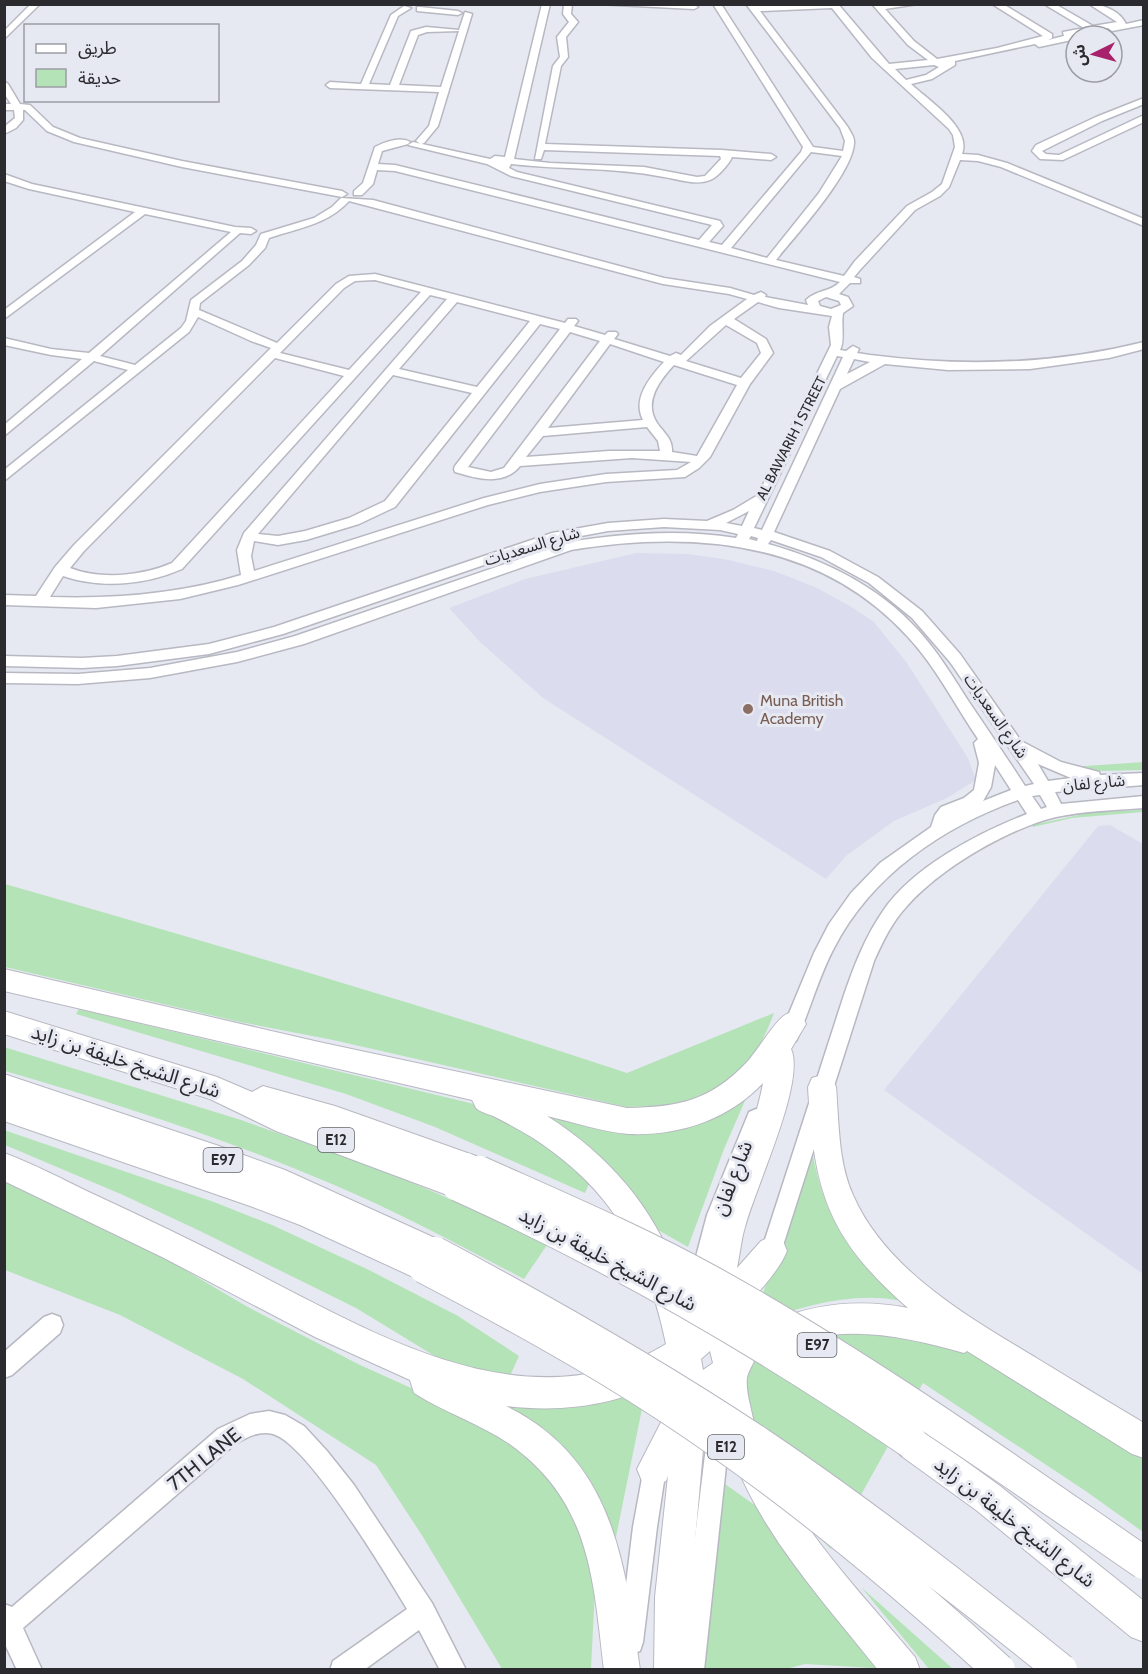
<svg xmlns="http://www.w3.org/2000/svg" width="1148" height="1674" font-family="Cabin,'Noto Sans Arabic',sans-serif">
<rect width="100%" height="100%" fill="#e7e9f2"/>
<path fill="#dbddee" d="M636 553 688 554 724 559 774 571 815 587 850 606 874 622 907 663 968 758 976 780 947 798 894 821 846 856 826 879 543 698 481 643 449 608 525 579Z
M1110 825 1143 844V1274L884 1090 1098 826Z"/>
<path fill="#b4e3b8" d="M1143 762V770L1102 771 1071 767Z
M1143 810V812L1072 818 1033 827 1032 825 1093 812Z
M5 884C213 944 421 1004 627 1073L774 1013C746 1089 705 1106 627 1107L333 1040 240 1022 5 967Z
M79 1009 474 1104C524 1124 551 1146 589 1184L585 1193 435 1127 346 1094 76 1014Z
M4 1047 238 1119 383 1170 549 1242 524 1279C461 1246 398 1212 332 1184 226 1139 115 1103 5 1071Z
M751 1087 724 1149 688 1247 658 1230 645 1213 532 1108 611 1126Z
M4 1130 214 1202 272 1225 369 1270 458 1316 519 1356 509 1378 438 1358 356 1308 200 1231 123 1195 5 1145Z
M811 1145C818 1188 832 1230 865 1260 883 1278 907 1292 928 1308 917 1305 906 1301 896 1300 848 1292 797 1308 753 1324Z
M4 1176 168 1260 246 1306 360 1365 460 1410 539 1458 586 1535 595 1588 591 1669H502L423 1537 376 1465 243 1379 120 1315 5 1270Z
M823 1325 948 1339 1143 1459V1532L1087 1492 923 1383 831 1549 806 1524 772 1473 743 1388 752 1357Z
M646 1389 616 1537 612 1566 606 1534 475 1393Z
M725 1484 770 1516 890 1669 805 1664 786 1669 701 1670Z
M861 1587 953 1669H929Z"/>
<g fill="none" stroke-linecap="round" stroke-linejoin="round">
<g stroke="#b7b8c2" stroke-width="3">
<path id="minor" d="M31 4H40L4 39V31Z
M542 4H550L514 159 550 163 644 167 697 177 705 176 721 159 720 156 544 150 541 159H535L553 66 560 57 557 37 569 22 563 14 564 4H572L571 14 578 22 566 37 568 57 561 66 545 144 722 150 771 154 776 157 771 160 732 157C729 164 718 177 710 180 697 186 678 179 664 177 614 167 562 170 511 164L509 168 517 172 720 221 723 226 709 242 722 245 801 152 803 147 713 4H721L813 147 843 151 845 141 840 128 746 4 756 6 838 4 889 64 928 60 908 45 872 4H918L885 9 914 41 937 59 997 48 1043 36 992 4H1003L1052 34V38L1048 40 1064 36 1063 32 1084 28 1044 4H1055L1093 26 1117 22 1089 4C1103 4 1120 11 1126 24L1144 20V25L1112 31 1108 28 1078 34 1080 36H1076V39L1039 47 1035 44 955 61V65L932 79 911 84C929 101 972 128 962 154L978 155 1007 163 1144 219V226L1001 167 978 161 960 160 949 187 940 196 915 210 859 271 854 277 860 279V283H850L839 294 848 297 853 306 843 313C841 324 845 341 840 350L846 351 853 346 859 349 857 353 870 355C963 367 1052 365 1144 342V349L1109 358 1030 369 948 370 885 364 840 389 774 532 830 551 878 577 922 611 960 654 1021 741 1061 762 1099 772 1100 775 1144 773V785L1055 792 1061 804 1144 796V808C1115 810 1085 811 1056 817 1007 829 941 868 907 906 892 922 883 941 874 961L779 1258 776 1265 769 1268 762 1265 759 1258 844 995C854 966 865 937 883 911 913 867 978 833 1027 814L1018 800C942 827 871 876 834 948 818 978 810 1011 796 1041L789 1043 782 1041 780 1035 814 953 829 924 851 893 880 863 931 827 935 815 941 807 964 798 974 790 979 763 974 743 978 739C955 705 936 667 908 637 820 540 693 530 571 550L304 644 237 662 150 678 78 684 4 683V673L78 674 150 668 237 652 295 636 569 542C626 533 680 529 736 538L738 534 720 530 664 527 608 531 554 541 283 634 209 654 117 666 82 668 4 666V656L82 658 117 656 209 644 274 627 552 533 608 523 664 519 707 521 733 510 758 495 831 345 829 327 832 316 779 308 758 302 734 319 766 339 773 353 750 384 710 457 699 468 685 477 606 482 540 492 488 505 238 585 180 599 96 608 4 605V595L36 596 55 567 74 545 271 348 251 341 198 317 189 332 4 481V470L128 370 94 361 4 436V425L82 359 51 355 4 345V338L51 349 89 353 231 232 145 214 4 319V310L135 212 29 189 4 181V174L32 184 235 227 251 228 256 231 251 234 240 233 100 356 135 365 181 328 186 321 191 300 242 261 256 245 261 234 314 218 332 207 341 198 373 200 664 278 730 288 754 295 761 292 766 295 765 297 808 305 806 300C816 290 830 292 840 282L395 171 377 170 373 184 362 195H354V191L363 183 375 147C385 142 400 136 410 142L408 144 382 151 378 164 395 165 699 240 712 225 511 176 487 164 408 145 413 142 490 159 495 156 505 157ZM832 8 872 58 949 129 953 135 955 147 942 184 932 192 907 206 855 261 844 276 776 260C796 235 853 173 854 143 855 138 850 131 847 126L760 11ZM934 65 939 67 926 75 906 80 895 69ZM811 152 842 156 819 193 767 258 731 248ZM349 201 663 284 729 294 747 299 710 326 681 355 676 353 670 356 614 339 618 334 616 332H608L605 335 574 326 578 321 576 319H568L565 323 375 274 349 276 336 284 277 343 199 310 200 303 249 265 265 248 269 238C298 228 327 225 349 201ZM375 280 421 292 349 370 280 353 344 288 355 281ZM430 295 447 299 244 533 237 550 241 575C180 594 114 599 50 597L63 576C101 589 146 585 182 569ZM826 297 839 301 841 305 831 309 820 306 818 301ZM457 302 530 321 477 387 399 369ZM540 324 560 329 455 466 454 469 455 472C478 479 504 486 520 466L632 458 691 462 677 470 606 474 540 484 484 498 254 571 251 556 254 541 278 545 306 540 359 524 395 507ZM726 325 757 343 761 353 741 378 686 361ZM570 332 600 341 504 468 491 472 468 467ZM610 344 664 362C650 377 632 399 643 420L548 428ZM837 356 843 357 762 530 754 528ZM275 358 344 376 172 563C142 576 101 580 70 568L84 551ZM854 359 870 362 847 374ZM674 365 737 385 697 456 672 452C673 439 664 433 657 423 643 402 660 380 674 365ZM393 375 472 393 385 501 349 518 305 531 278 536 258 534ZM647 427 658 441 660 451H609L526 457 543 436ZM749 511 742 526 726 523ZM751 536 758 538 757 541 749 539ZM771 540 821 557 869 583 912 618 950 662 1034 784 1025 786C1007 758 988 730 969 702 953 677 938 652 918 630 878 586 825 560 768 544ZM1038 764 1071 778 1048 781ZM995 765 1011 790 983 801 991 787ZM1040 795 1047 807 1041 809 1032 796Z
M597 4H692L698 7 694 9Z
M404 6 411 8 398 16 369 84 390 85 411 31 426 27 459 30 465 12 472 14 438 126 424 143 421 144 416 141 429 126 439 92 330 88 326 85 330 82 361 84 391 15ZM459 31 441 87 399 85 418 35 427 32Z
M420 7 458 11 462 13 458 15 417 11V7Z
M4 81 8 84 20 104 30 105 53 127 80 138 182 161 342 191 347 194 342 197 182 167 74 142 47 131 25 110H23V120L16 128 4 134V127L15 118 14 110H4V104H11L4 93Z
M1144 98V104L1102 121 1042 151 1046 154 1059 155 1144 115V122L1063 160 1040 159 1032 151 1036 145 1096 117Z
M756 1109 763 1112 766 1118 727 1215 711 1283 707 1290 700 1293 693 1290 689 1283 707 1215 749 1112Z
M52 1314 60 1317 63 1325 60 1333 12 1375 4 1378V1352L44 1317Z
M269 1411 285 1415 304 1426 327 1451 354 1485 432 1603 466 1670H440L419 1630 364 1670H330L333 1661 407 1609C386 1574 308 1444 273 1434 259 1430 245 1438 234 1445L23 1628 42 1670H17L4 1642V1604L12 1607 218 1429 250 1414Z
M718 1427 726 1430 729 1438 704 1670H679L707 1438 710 1430Z
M656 1451 664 1454 667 1462 657 1527 643 1642 640 1651 631 1654 622 1651 619 1642 633 1527 645 1462 648 1454Z"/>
</g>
<g stroke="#b7b8c2" stroke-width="2">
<path id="highway" d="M4 969 319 1042 627 1108C679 1107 710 1101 747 1062 757 1051 775 1021 785 1015 791 1011 796 1013 802 1016L806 1024 791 1049C806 1082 755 1188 745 1227 741 1240 740 1254 737 1268L761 1241 772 1236 783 1241 787 1251C776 1278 749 1298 735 1325L741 1346 749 1350 754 1361C752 1366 748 1372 747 1378 746 1387 748 1396 750 1405 768 1499 855 1585 915 1657L920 1670H878C812 1587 735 1507 717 1399L707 1405 690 1597V1670H654L655 1597 668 1476 666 1481 654 1486 642 1481 637 1469 675 1395 672 1376C621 1405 564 1413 506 1406 614 1459 625 1563 640 1670H604C593 1579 591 1503 511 1445 481 1424 445 1413 414 1393L410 1380 315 1337 162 1257 4 1181V1153C34 1164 62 1179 91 1193 143 1217 195 1242 246 1268 372 1332 527 1429 666 1344 647 1253 613 1190 533 1138 520 1130 507 1123 493 1116 488 1114 480 1112 476 1108 476 1108 473 1101 472 1100L4 991ZM763 1083C754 1132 732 1177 716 1224 706 1253 705 1285 704 1315L693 1325C673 1234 626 1166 547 1116 573 1122 602 1132 629 1134 679 1136 728 1120 763 1083ZM710 1351 713 1363 703 1370 701 1359Z
M4 1011 217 1077 252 1092 263 1086 335 1106 476 1156 480 1166 476 1176 470 1178 473 1185 468 1195 458 1199 276 1131 210 1099 4 1034Z
M4 1074 219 1146 285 1170 446 1243 450 1253 446 1263 439 1266 435 1278 424 1282 300 1225 250 1206 4 1121Z
M822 1075 832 1078 836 1087C839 1122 838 1162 853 1195 886 1271 970 1318 1038 1359 1073 1380 1108 1402 1144 1423V1458L1132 1454 967 1351 964 1353C921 1341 876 1330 831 1335 811 1338 791 1351 773 1343L768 1332 773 1321C817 1303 861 1299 908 1308 827 1237 814 1191 808 1087L812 1078Z
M912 1427 924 1431 1000 1486 1144 1601V1642L1131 1637 976 1510 900 1455 896 1443 900 1431Z"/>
</g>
<use href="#minor" fill="#fff" fill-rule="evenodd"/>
<use href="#highway" fill="#fff" fill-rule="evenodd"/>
<g stroke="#b7b8c2" stroke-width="28" stroke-linecap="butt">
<path id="highway-bridge-far1" d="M466 1166 482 1173"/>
</g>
<g stroke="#b7b8c2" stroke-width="34" stroke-linecap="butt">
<path id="highway-bridge" d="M479 1172C557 1207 637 1241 713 1283 863 1366 1003 1466 1144 1563
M458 1185C618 1257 767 1344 912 1443
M435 1253C546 1312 655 1374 760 1444 864 1514 963 1591 1061 1670
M424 1267C506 1310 587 1354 665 1405 784 1483 894 1574 999 1670"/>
</g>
<use href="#highway-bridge-far1" stroke="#fff" stroke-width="26"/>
<use href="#highway-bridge" stroke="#fff" stroke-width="32"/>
</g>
<circle fill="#8d6e63" stroke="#e7e9f2" stroke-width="2" cx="748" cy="709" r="6"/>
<g text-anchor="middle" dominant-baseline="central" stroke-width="6" stroke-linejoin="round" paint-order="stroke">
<g font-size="14" fill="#2b2b2f" stroke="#e7e9f2">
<text transform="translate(791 438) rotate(-63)">AL BAWARIH 1 STREET</text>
</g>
<g fill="#e7e9f2" stroke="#63646a" stroke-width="1.5">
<rect x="318" y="1128" width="36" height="24" rx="4.5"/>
<rect x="203.5" y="1148" width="39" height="24" rx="4.5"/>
<rect x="797.5" y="1333" width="39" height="24" rx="4.5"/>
<rect x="708" y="1435" width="36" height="24" rx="4.5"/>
</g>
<g font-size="15" font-weight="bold" fill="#2b2b2f">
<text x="336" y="1140">E12</text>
<text x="223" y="1160">E97</text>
<text x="817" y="1345">E97</text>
<text x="726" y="1447">E12</text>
</g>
<g font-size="16" fill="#2b2b2f" stroke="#e7e9f2">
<text transform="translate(532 546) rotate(-17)">شارع السعديات</text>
<text transform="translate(996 716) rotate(55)">شارع السعديات</text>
<text transform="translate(1094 783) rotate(-5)">شارع لفان</text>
</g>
<g font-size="16" fill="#785e54" stroke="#e7e9f2" text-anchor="start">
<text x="760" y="700">Muna British<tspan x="760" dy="18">Academy</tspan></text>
</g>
<g font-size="20" fill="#2b2b2f" stroke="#e7e9f2">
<text transform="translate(126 1061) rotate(18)">شارع الشيخ خليفة بن زايد</text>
<text transform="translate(732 1178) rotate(-69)">شارع لفان</text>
<text transform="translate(608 1259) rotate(28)">شارع الشيخ خليفة بن زايد</text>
<text transform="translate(204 1459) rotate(-39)">7TH LANE</text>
<text transform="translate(1015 1522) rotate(38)">شارع الشيخ خليفة بن زايد</text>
</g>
</g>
<rect width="1148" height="1674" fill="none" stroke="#2b2b2f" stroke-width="12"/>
<rect x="24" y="24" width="195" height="78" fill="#e7e9f2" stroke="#9c9da4" stroke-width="1.5"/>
<rect x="36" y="44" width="30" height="9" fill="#ffffff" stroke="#9c9da4" stroke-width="1.5"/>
<text x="78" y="54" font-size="18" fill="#2b2b2f">طريق</text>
<rect x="36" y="69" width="30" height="18" fill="#b4e3b8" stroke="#9c9da4" stroke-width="1.5"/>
<text x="78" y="84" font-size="18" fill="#2b2b2f">حديقة</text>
<g transform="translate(1094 54) rotate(265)"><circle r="28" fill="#e7e9f2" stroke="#9c9da4" stroke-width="1.5"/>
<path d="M0-4.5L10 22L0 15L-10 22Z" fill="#a8226b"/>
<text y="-9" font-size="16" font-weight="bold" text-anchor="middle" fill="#2b2b2f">ش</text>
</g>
</svg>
